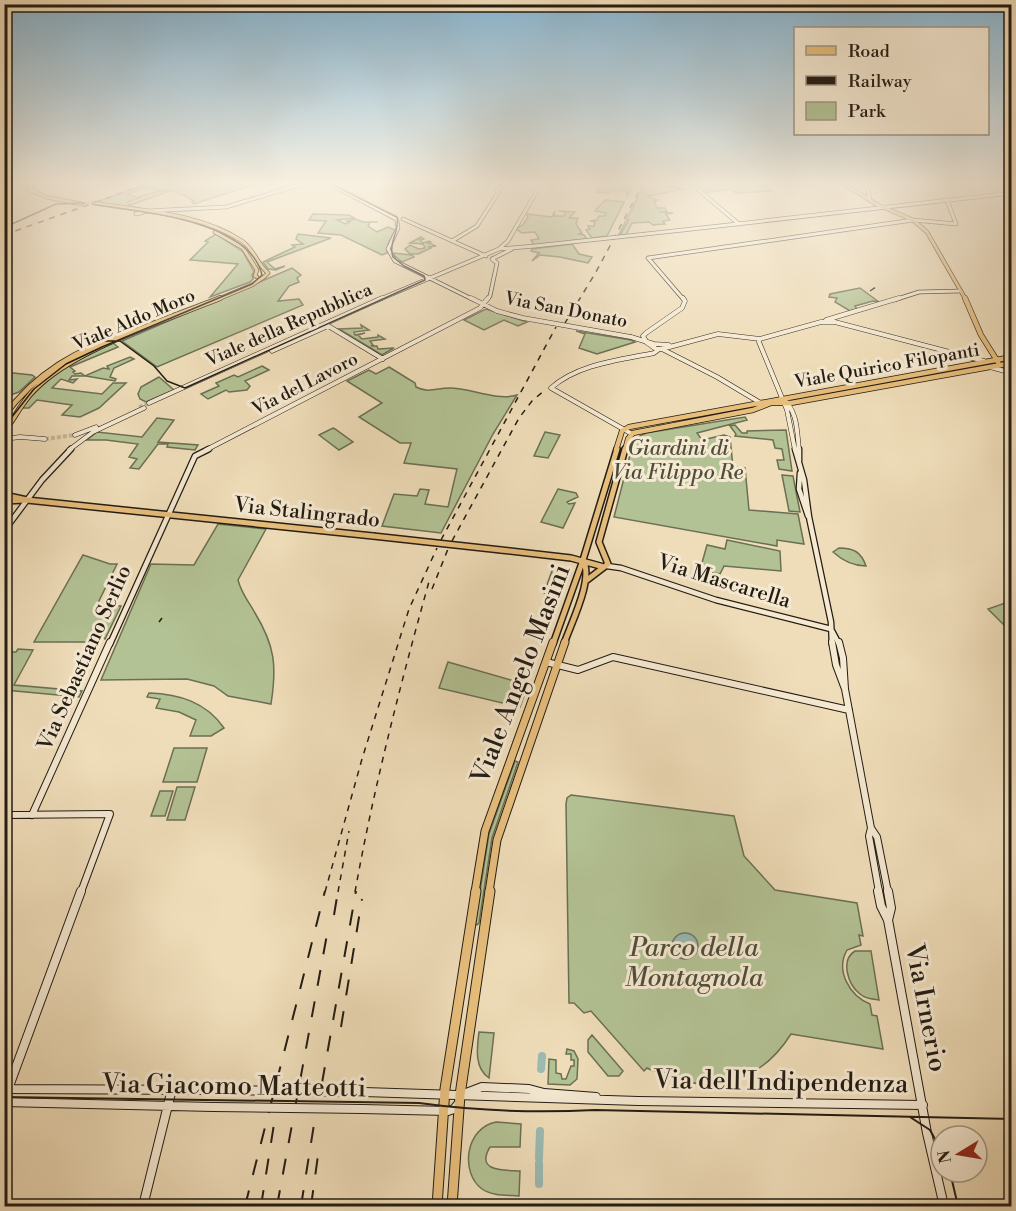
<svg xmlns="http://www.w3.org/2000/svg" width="1016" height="1211" font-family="'Libre Bodoni',serif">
<rect width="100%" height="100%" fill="#efddb9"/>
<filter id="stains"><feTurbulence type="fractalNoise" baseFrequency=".00333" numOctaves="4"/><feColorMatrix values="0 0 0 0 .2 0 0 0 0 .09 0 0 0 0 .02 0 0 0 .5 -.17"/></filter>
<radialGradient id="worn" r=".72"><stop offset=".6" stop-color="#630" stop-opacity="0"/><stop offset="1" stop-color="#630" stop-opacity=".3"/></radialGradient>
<path fill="#b3c294" stroke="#6b6f54" stroke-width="1.5" d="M154 182H261L194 204 192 202 194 201C170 187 166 189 140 197H139L161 190 144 188 127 194 139 198 128 202 129 205 169 191 128 206 140 208 138 210 96 202Z
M600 182H635L627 196V191L611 190 609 193 595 192 599 191 600 189 597 188Z
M646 182 680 183 658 184 659 187 680 186 674 188 683 189 648 196 657 200 654 201 657 208H665L667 212H659L673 213 666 214 670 220 663 221 665 224 653 225 649 222 632 223 626 235H620L629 220 627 219 618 236Z
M691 182H772L761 183 772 191 736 193 730 189 704 193Z
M605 200 624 202 607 236 592 238 586 230 590 229 588 226H594L595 222 590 221 597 220 599 216H605L606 213 595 211Z
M555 211 554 216H564L566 212 559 211 575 212 569 218H578L576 224 582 233 578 234 584 235 587 239 534 245 531 240 539 239 535 232 522 233 517 230 518 228 515 229 523 225 528 217 526 214 552 217Z
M313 214 349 215 354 218 337 220 346 224 350 222 347 221 355 219 363 222H378H370L368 226 377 232 388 227 395 230 388 244 387 253 382 255 341 235 318 233 326 221 309 220Z
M216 234 243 252 254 272 252 275 253 279 250 282 210 297 238 264 190 260 208 242 205 241Z
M298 234 331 238 267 262 275 269 285 266 276 270 268 269 263 262 295 247 292 245 303 244 296 239Z
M421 237 424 239 420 240 423 243 429 241 431 242 428 243 436 246 429 247 431 248 418 254H411L414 257 402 262 394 255V253L411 255 405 249 410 245 419 249 425 248 423 244 410 243Z
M572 244 579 254 592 257 588 263 560 257 540 255 532 261 539 253 531 251 532 249Z
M292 268 301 275 297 278 299 282 289 286 278 301 299 299 303 305 157 367 122 341Z
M860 288 879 302 873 301 855 306 857 309 850 311 835 302 837 298 829 297 830 294Z
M486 309 527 322 518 326 504 320 484 330 464 320Z
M361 325 369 330 354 332 355 335 365 333 358 335 362 339 378 337V335L385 339 370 341 373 345 371 346H377L378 349 394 348 382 355 339 329 362 328Z
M576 331 631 340 635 342 597 354 579 348 585 334Z
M113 343 118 347 70 367 75 371 73 372 75 374 81 373 85 376 103 368 109 369 107 366 130 357 134 359 114 368 110 377 116 379 115 381 86 376H72L69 380 77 379 73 383 61 379 52 388 102 394 113 383H126L99 408 80 417 62 415 72 405 37 400 29 408H22C45 377 78 358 113 343Z
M262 366 269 370 245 381 250 386 247 390 229 392 226 390 208 399 201 394 219 386 216 383 234 375 238 377Z
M389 367 415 383 416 387C429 394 439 387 452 388 473 389 497 401 517 395L493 434 441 533 382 526 394 494 417 496 420 489 429 490 425 504 448 507 457 469 404 463 411 443H400L359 417 382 403 347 381 369 370 376 374Z
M4 372 32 375 35 377 19 392 5 397Z
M159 377 174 390 146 402 140 399 138 394 141 387Z
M745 417 747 420 697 433 702 440 724 435 730 437 733 467 745 468 749 510 798 514 804 544 777 540V546L614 517 632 447 638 437 646 433Z
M157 418 174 420 158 442 198 445 195 450 167 447 168 444H158L139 469 130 468 137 459 129 457 138 444 106 440H87L97 432 142 437Z
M735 425 742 433H747V431L786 430 792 471 779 469 777 460H784L782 449 775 448 773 440 735 436 736 434 730 426Z
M333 428 335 429 353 442 339 450 319 435Z
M545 432 560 435 548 458 534 456Z
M782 475 793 476 800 512 789 511Z
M558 489 576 493 578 497 567 502 569 504 575 503 563 528 541 522Z
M218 524 266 529 238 580C242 595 248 600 255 613 275 646 277 666 271 704L228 696 214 686 187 679 101 680 151 564 194 565Z
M727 540 780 551 781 571 724 566 720 574 700 570 707 545 725 549Z
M839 548C854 548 861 552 866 566 854 566 843 561 833 552Z
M83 555 110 564H117L97 605 121 606 105 639 102 636 99 642H34Z
M553 568 571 572 560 599 544 593Z
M1011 601V627L1007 628 988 609Z
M18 649 33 650 14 685 82 691 79 697 5 690V652H16Z
M448 662 528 685 520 707 439 688Z
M149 693C179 694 206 702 224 728L211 736H190L196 720 179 712 156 708 160 699 147 697Z
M174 748H207L197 782H163Z
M515 761 518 762 492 838 479 923 477 925 475 923 489 834Z
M177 787H195L185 820H167Z
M160 791H173L165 816H151Z
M571 795 734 816 744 856 775 890 857 903 863 936 859 935 861 945 847 950C835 971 850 996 870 1004L872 1015 877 1016 883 1049 791 1034C757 1088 703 1096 647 1068L644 1071 591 1011 584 1013 574 1003H569L566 804 567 798Z
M855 951H871L879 1000C872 999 866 999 860 994 848 985 840 960 855 951Z
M479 1032 494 1033 489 1078C474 1068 477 1048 479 1032Z
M592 1035 623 1071 619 1076H608L588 1052V1040Z
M567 1049 574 1051 578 1059 577 1079 570 1085 548 1084 549 1059 556 1060V1073L561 1074 562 1079H566L571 1066H574V1060H571V1054H566Z
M496 1122 521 1124 520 1147H490C475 1172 504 1170 520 1171L519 1196C507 1195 492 1196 482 1189 460 1173 465 1128 496 1122Z"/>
<path fill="#9abbb4" stroke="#6a7b74" stroke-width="1.5" d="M672 946a13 13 0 1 1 26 0a13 13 0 1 1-26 0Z"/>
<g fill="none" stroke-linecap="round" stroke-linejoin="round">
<path stroke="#9abbb4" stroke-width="8" d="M541 1069 542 1056
M539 1158 540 1131
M539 1163V1184"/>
<path stroke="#c6b698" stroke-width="4" stroke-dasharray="4 2" stroke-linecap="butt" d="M139 407 149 403
M45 439 75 435"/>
<path stroke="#c6b698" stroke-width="3" stroke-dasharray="3 1.5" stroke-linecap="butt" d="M87 202 94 203"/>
<g stroke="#231c13" stroke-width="4.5">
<path id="secondary-far4" d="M326 182 396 219
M689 182 739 224
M866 182 870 200
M989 182 998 194
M136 214 147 211 226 207 309 182
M403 219 486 256
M397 221 398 228 388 249 395 261 474 300
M683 230 1012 193
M452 241 477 226 498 193 497 190 507 182
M500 248 508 241 542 182
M648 258 913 220 956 224 947 200
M648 258 684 300
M492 259 512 249
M378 300 499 249 535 246
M487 300 490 296 497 263 492 259
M894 300 919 292 961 291"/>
</g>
<g stroke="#231c13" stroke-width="5">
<path id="secondary-far3" d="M471 298 497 311
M826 320 899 298
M831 321 984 361
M325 324 383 359
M631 337 654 344 669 345
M643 340 656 349H662L717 377 764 405
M646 341 643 336 646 333 682 308 685 301 683 298
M759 342 787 410 795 450
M662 349 718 334 760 339 821 322H834
M272 351 328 326
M990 367 1012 373
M781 398C798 409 797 432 799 450
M149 403 382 298
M632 434 551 388C578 364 620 360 654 353L658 350
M75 435 96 427
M4 439 20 437 45 439
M69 450 93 432 144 408
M206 450 480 308 488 298"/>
</g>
<g stroke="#231c13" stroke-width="7">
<path id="secondary-far2" d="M795 449 804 480 809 517 831 622 832 644
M799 461V449
M800 473 799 489 808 516
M4 531 42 480 71 449
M607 566 621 568 716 600 831 629
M831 629 839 644
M110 644 195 456 209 449"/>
</g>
<g stroke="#231c13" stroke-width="8">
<path id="secondary-far1" d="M832 642 836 665 845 689
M839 642 843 658 845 689 871 828 877 837 888 892
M546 662 578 670 613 657 849 710
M4 815 110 814 81 892
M32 815 110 642
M871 828 869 836 879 892"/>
</g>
<g stroke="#231c13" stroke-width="10">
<path id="secondary" d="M878 891 881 906 888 920 927 1133 944 1206
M888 891 891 908 888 920
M6 1089 217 1090
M8 1089 81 891
M364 1092 638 1101 923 1105
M461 1095 482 1087 529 1089 544 1093 596 1097
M4 1102 213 1107
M362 1109 448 1111 454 1109 459 1103
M143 1206 172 1089"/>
</g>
<g stroke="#231c13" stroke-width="4.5">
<path id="primary-far4" d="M10 182 46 197 81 204
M25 182 36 191
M841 182 876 204 913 220 927 232 966 300
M94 203C142 211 200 213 242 241 254 249 257 264 268 273L264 277
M215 232 243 248 257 270 255 276 257 277
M216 300 252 285 264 277"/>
</g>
<g stroke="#231c13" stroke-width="6">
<path id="primary-far3" d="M965 298 981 335 998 362
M4 416C36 373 77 349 128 333
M4 432C14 419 22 402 34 390 73 349 166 320 220 298
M616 450 622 431 629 427 1012 357
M625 450 628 439 633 433 753 410 771 403H791L1012 363"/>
</g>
<g stroke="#231c13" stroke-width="8">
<path id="primary-far2" d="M4 495 27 500 373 536
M4 501 26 500
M501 550 571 558 604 567
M587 580 608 564 599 542 625 449
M553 644 583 560 617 449
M564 644C571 623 594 579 583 560"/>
</g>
<g stroke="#231c13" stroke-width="9">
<path id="primary-far1" d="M475 892 485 831 553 642
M489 892 497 840 565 642"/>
</g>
<g stroke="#231c13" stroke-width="11">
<path id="primary" d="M437 1206 445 1089 476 891
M452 1206 460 1095 490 891"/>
</g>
<use href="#secondary-far4" stroke="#f5e9d2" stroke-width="3"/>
<use href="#secondary-far3" stroke="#f5e9d2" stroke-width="4"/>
<use href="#secondary-far2" stroke="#f5e9d2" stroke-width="4.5"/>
<use href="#secondary-far1" stroke="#f5e9d2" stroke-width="6"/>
<use href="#secondary" stroke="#f5e9d2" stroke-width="8"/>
<use href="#primary-far4" stroke="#e8be7c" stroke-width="3"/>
<use href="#primary-far3" stroke="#e8be7c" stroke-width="4.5"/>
<use href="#primary-far2" stroke="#e8be7c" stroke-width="5"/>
<use href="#primary-far1" stroke="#e8be7c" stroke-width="7"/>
<use href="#primary" stroke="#e8be7c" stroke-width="9"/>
<path stroke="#231c13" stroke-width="1.5" d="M12 224 56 204 85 203
M105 341H120L154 366 167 381 185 388 425 280 424 276 404 266 393 257C388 243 400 231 397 217L327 182
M4 427 34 389 66 364 102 347 252 284 262 275C249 219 138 212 92 204"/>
<path stroke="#231c13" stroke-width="2" d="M4 1097 419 1103C478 1111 536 1113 595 1110L1012 1119
M910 1117 930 1130 941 1150
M950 1172 958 1206"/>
<path stroke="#231c13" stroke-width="1.5" stroke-dasharray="6 6" stroke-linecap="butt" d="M4 235 152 182
M870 291 876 287
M565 323 596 272 644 182
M441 540 556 327
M452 541 519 418 532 401 545 390
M432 589 448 549
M159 622 162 618
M325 892 362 759 409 609 437 548
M338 892 349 831
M355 892C374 786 401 682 430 578"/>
<path stroke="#231c13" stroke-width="2" stroke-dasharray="16 16" stroke-linecap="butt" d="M334 915 338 891
M341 1027 362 899
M322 1083 356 891
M245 1206 325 891
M261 1206 274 1124
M277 1206 328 929
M301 1206 315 1118
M311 1206 319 1148"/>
<g stroke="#231c13" stroke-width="4.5" stroke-linecap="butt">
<path id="secondary-bridge-far2" d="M535 246 683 230"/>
</g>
<g stroke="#231c13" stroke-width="5" stroke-linecap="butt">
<path id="secondary-bridge-far1" d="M497 311 523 318 631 337"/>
</g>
<g stroke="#231c13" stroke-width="10" stroke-linecap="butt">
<path id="secondary-bridge" d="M217 1090 364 1092
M213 1107 362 1109"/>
</g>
<g stroke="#231c13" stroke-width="8" stroke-linecap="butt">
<path id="primary-bridge" d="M373 536 501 550"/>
</g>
<use href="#secondary-bridge-far2" stroke="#f5e9d2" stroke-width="3"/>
<use href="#secondary-bridge-far1" stroke="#f5e9d2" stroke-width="4"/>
<use href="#secondary-bridge" stroke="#f5e9d2" stroke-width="8"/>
<use href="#primary-bridge" stroke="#e8be7c" stroke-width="5"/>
</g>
<linearGradient id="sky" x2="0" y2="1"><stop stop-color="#89b7d3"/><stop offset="0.52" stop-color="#f8f0e0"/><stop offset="1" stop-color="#f8f0e0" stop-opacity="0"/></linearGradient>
<rect width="1016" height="351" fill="url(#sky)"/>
<g text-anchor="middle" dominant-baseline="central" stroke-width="6" stroke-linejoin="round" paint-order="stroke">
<g font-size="18" fill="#231c13" stroke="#f5e9d2">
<text transform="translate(566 310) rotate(11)">Via San Donato</text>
<text transform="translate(134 320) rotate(-23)">Viale Aldo Moro</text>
<text transform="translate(289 325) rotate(-24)">Viale della Repubblica</text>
<text transform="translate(887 366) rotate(-10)">Viale Quirico Filopanti</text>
<text transform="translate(305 384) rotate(-27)">Via del Lavoro</text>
</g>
<g font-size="21" font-style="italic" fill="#4e4e3a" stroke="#f5e9d2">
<text x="678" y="449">Giardini di<tspan x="678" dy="24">Via Filippo Re</tspan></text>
</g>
<g font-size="21" fill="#231c13" stroke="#f5e9d2">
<text transform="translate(307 513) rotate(6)">Via Stalingrado</text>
<text transform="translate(724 582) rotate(17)">Via Mascarella</text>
<text transform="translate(85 658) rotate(-66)">Via Sebastiano Serlio</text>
</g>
<g font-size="26" fill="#231c13" stroke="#f5e9d2">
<text transform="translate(521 674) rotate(-69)">Viale Angelo Masini</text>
<text transform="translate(926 1008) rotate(79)">Via Irnerio</text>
<text transform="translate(781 1082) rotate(1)">Via dell'Indipendenza</text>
<text transform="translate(234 1086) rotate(1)">Via Giacomo Matteotti</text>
</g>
<g font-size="26" font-style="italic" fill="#4e4e3a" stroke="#f5e9d2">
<text x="694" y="948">Parco della<tspan x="694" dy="30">Montagnola</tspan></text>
</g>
</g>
<rect width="1016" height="1211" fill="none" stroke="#efddb9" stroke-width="24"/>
<rect x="6" y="6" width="1004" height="1199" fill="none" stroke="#231c13" stroke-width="3"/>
<rect x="12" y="12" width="992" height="1187" fill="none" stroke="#231c13" stroke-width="1.5"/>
<rect x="794" y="27" width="195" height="108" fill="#f5e9d2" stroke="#a19786" stroke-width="1.5"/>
<rect x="806" y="46" width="30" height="9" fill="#e8be7c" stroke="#a19786" stroke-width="1.5"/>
<text x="848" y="57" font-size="18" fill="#231c13">Road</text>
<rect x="806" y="76" width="30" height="9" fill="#231c13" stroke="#a19786" stroke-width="1.5"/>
<text x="848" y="87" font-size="18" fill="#231c13">Railway</text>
<rect x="806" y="102" width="30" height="18" fill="#b3c294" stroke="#a19786" stroke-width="1.5"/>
<text x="848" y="117" font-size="18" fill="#231c13">Park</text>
<g transform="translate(959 1154) rotate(259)"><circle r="28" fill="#f5e9d2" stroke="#a19786" stroke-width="1.5"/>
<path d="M0-4.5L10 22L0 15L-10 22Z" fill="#8f2418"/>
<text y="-9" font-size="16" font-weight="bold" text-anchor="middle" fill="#231c13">N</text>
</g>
<rect width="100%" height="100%" filter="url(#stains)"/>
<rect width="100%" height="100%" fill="url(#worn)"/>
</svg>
